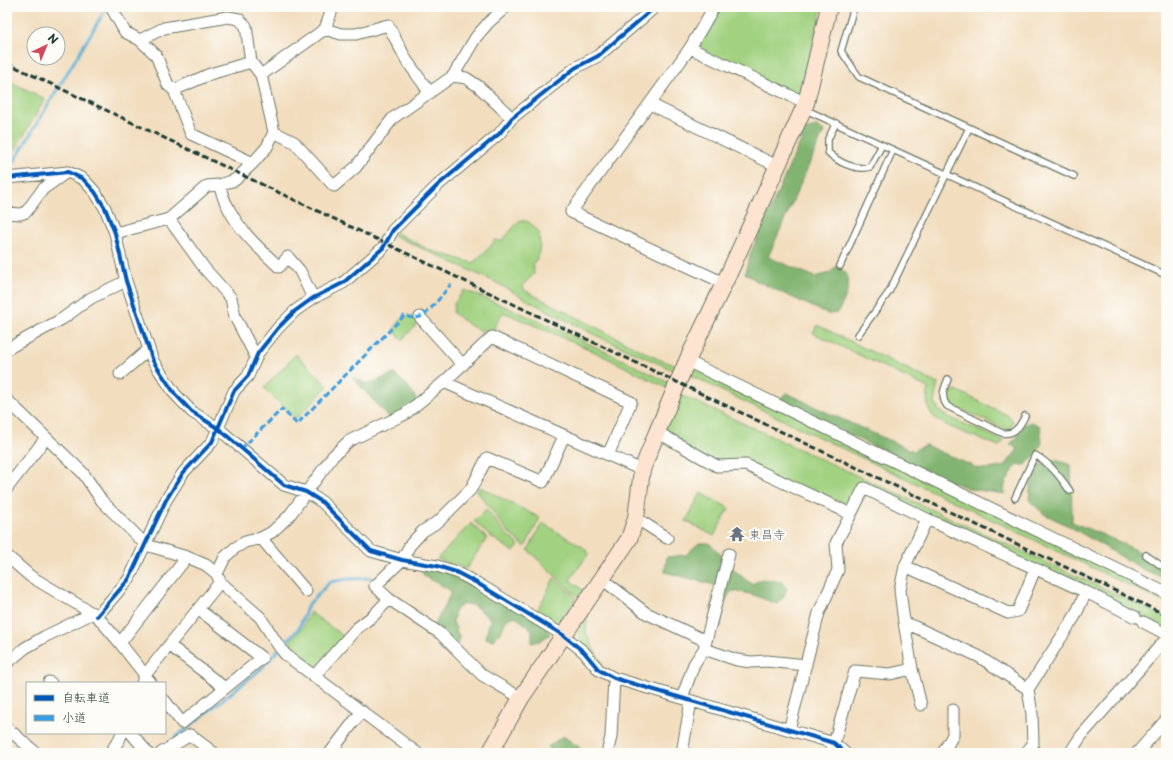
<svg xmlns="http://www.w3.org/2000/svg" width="1173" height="760" font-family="'Playpen Sans','Klee One',sans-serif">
<rect width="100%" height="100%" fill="#fdfcf7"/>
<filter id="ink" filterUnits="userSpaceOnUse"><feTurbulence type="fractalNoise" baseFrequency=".025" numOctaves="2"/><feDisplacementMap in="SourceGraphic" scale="8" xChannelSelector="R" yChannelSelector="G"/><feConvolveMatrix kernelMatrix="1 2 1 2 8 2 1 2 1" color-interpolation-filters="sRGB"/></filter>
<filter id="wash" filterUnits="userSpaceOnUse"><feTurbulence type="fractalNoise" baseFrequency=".012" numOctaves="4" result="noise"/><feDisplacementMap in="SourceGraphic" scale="16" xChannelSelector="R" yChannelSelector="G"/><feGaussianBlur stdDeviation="0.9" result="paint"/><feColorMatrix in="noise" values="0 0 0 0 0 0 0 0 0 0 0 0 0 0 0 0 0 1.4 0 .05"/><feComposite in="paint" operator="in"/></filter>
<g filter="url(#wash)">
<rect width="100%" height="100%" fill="#f2ddbe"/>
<path fill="#a2d281" stroke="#60885a" d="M720 7H822L799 100 693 49Z
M7 80 45 99 12 155 7 152Z
M520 220 529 222 539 232 540 246 538 256 533 264 534 274 523 285 524 290 658 359 677 366 675 371 591 333 529 301 497 283 393 235 395 232 429 250 473 263 491 246 495 240 502 241Z
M464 290C534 317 602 349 669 383L667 388 589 349 503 312 493 330C478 335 464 321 453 313L454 304Z
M404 316 420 317 422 319 402 340 393 330Z
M817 325 938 384C934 399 932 406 946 416L1004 441 999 446C984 440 940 426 932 415 926 407 927 397 928 388L813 333Z
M296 354 328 386 296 419 264 388Z
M696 366 1166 593V603L689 375Z
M956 390 1009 416 1013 421 1010 428 1004 429 950 404 947 400 948 393Z
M681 395 1144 607 1166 618V629L864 488 851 514 746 465 717 466 660 434Z
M480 487 540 518 525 547 508 532 477 491Z
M701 493 729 508 714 536 686 521Z
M486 509 506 534 519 545 514 552 490 536 474 521Z
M471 523 487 538 466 569 437 559Z
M542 523 583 547 589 553 570 580 585 592 581 598 572 592 528 550Z
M554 578 576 598 558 625 537 611Z
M588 607 586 632 592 646 602 664C575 643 575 638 588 607Z
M310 612 347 639 314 676 282 650 302 628Z"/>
<path fill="#81b46f" stroke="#507852" d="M816 126 824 131 768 257 815 277 830 273 836 266C839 267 842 269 844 271 855 283 843 301 838 313L828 314 757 281 745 273 751 252 806 129 813 128Z
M394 374 407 385 419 403C411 417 409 421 392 421L352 377 368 384Z
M787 393C828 414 871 432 913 451L925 445 977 468 990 469 1005 466 1018 449 1010 444 1017 437 1023 425 1031 422 1040 426 1042 443 1035 455 1025 465 1017 464 1005 484 1004 494 971 489 939 477 795 409 779 399Z
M1055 460 1071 465 1072 522 1122 543 1150 558 1166 576V579L1144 570 1069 526 1044 514 1029 500 1031 481 1038 466Z
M699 543H709C724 556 734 573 752 584L762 579 782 582 787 588 784 597 777 604 751 594 732 591C722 602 722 613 721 627L711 609 715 585 665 572 667 557 686 555Z
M421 568 453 572 542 622 550 634 540 641 532 643V630L515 616 506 620 501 632 493 640 486 638 490 618 473 605 464 604 455 610 453 622 460 639 455 648 434 626 449 597 451 591 424 576Z
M563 736 579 747 583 753H548L549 746Z"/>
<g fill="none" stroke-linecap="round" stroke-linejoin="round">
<path stroke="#59b0d6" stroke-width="3" d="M7 173 107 7
M282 646 299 628 308 605 330 582 348 579 371 578
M175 738 262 668 278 650
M152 753 158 749"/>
</g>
</g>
<g filter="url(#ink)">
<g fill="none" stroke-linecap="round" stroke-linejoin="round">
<g stroke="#697564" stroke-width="8">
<path id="lane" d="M854 7 841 51 859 77 1074 176
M804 109 1166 275
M836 123 828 139V152C837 162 856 171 870 167L882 145
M840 266 893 150
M858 335 889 292 969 128
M948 379C944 389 940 396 947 406L1002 433C1015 435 1020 426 1025 416
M1015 498 1035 455C1051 464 1060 477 1070 491
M1146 555 1166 569"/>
</g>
<g stroke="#697564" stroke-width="13">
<path id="street" d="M111 7 125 32 140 40 156 55 168 85 174 90 191 134 253 163
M714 7 690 48 571 212 724 283
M325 29 341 34H356L388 25 407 61 430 93
M140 40 164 28 228 17 239 19 246 26 251 62 261 75
M690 48 806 103
M453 76 466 78 478 86 512 118
M174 90 210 74 251 62
M650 104 777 166
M274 132 294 142 334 186 356 167 393 118 453 76 476 37 489 22 506 7
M7 178 68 172 83 179 95 192 105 208 115 233 126 281 153 361 175 394 192 412 219 429 284 485 306 492 322 502 371 551 402 560 437 566 456 572 477 583 563 635 584 652 599 670 614 678 834 743 845 753
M219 185C222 192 223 199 227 205 238 230 260 249 279 267L288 257 300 271 313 298
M7 213 21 214 26 212 43 189 67 172
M169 219 205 269 231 298 235 317 256 357
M115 233 169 219 207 186 219 185 235 180 253 163 267 147 274 132 261 75 325 29 333 7
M420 317 463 365
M7 349 62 319 91 298 126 281
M687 361 1166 593
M120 374 149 349
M444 382 492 337 631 402 608 455
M7 400 83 473 102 501 146 545 187 557 206 565 217 574 220 582 260 617 280 648 286 655 417 753
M657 432 717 466 746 465 851 514 864 488 927 519 1086 592 1075 616 1028 689
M7 488 46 438
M636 518 667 538
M927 519 905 566 900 590 904 622 978 656 1028 689 1032 714 1033 744 1026 753
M261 538 306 591
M7 556 30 576 97 616 120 643 145 675 142 683
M905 566 1008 613 1018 611 1035 569
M217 574 225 557 235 548 245 542 261 538 272 532 289 516 333 456 349 441 405 414 444 382 642 470
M602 579 646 613 706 641 704 649 694 664 682 698
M1086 592 1135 617
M389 599 441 634 482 675 521 698
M97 616 129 579 166 500 183 473 212 442 234 391 248 376 258 353 278 328 295 311 313 298 343 283 383 248 393 230 438 185 499 134 512 118 575 68 598 56 655 7
M904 622 912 669 921 705
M1143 622 1166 634
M706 641 729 554
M120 643 187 557
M169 645 225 688
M704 649 737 660 751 662 767 661 806 665
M7 663 25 648 44 637 93 613
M314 676 356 629 374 615 389 599 375 586 402 560 410 545 423 531 439 521 471 489 487 458 543 482 564 436
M49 682 51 683
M151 683 145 675 220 582
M165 701 182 723 262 658 198 609
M7 728 36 753
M789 730 819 613 838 570 836 543 851 514
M131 733 147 752
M110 753 119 740 122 733
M161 753 190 735 214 753
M330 753 362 711
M607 753 611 737 614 678
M682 753 691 701
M831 753 855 671 890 674 912 669
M943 753 953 735V710
M1070 753 1081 736 1166 639
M1137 753 1166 720"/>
</g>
<g stroke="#697564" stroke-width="18">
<path id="secondary" d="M490 753 521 698 629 539 636 518 642 470 657 432 687 361 730 271 806 103 829 7"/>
</g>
<use href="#lane" stroke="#fff" stroke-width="5.5"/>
<use href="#street" stroke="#fff" stroke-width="11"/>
<use href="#secondary" stroke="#fde4d1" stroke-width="16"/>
<path stroke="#1f3d34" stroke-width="3" stroke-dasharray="6 3" stroke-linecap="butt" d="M7 63 1166 615"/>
<path stroke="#3c9ee2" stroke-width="3" stroke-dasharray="6 3" stroke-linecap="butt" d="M241 449 282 409 297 424 404 316C409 317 415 319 420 317 429 314 444 292 451 284"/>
<g stroke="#fdfcf7" stroke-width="6">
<path id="cycleway" d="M7 178 68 172 83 179 95 192 105 208 115 233 126 281 153 361 175 394 192 412 219 429 284 485 306 492 322 502 371 551 402 560 437 566 456 572 477 583 563 635 584 652 599 670 614 678 834 743 845 753
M97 616 129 579 166 500 183 473 212 442 234 391 248 376 258 353 278 328 295 311 313 298 343 283 383 248 393 230 438 185 499 134 512 118 575 68 598 56 655 7"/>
</g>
<use href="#cycleway" stroke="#0057b8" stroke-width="4"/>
</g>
</g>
<defs>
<g id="temple-bare" transform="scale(1.2)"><path d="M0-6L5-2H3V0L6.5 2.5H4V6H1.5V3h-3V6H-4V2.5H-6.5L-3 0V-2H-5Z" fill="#6b7280" stroke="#fdfcf7" stroke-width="2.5" paint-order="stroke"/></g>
</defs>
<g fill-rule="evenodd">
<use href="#temple-bare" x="737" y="534"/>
</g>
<g text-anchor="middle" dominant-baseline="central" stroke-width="4" stroke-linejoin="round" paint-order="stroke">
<g font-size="12" fill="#5b616d" stroke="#fdfcf7" text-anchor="start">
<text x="749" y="534">東昌寺</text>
</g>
</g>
<rect width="1173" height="760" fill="none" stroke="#fdfcf7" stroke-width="24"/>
<rect x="26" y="682" width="140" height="52" fill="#fdfcf7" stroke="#a4b0a9"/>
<rect x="34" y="695" width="20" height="6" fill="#0057b8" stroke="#a4b0a9"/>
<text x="62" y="702" font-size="12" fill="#1f3d34">自転車道</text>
<rect x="34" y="715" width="20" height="6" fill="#3c9ee2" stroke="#a4b0a9"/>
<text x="62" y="722" font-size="12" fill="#1f3d34">小道</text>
<g transform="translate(46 46) rotate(44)"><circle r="19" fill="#fdfcf7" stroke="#a4b0a9"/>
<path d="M0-3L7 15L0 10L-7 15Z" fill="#d1495b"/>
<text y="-6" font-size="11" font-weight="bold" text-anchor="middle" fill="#1f3d34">N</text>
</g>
</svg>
